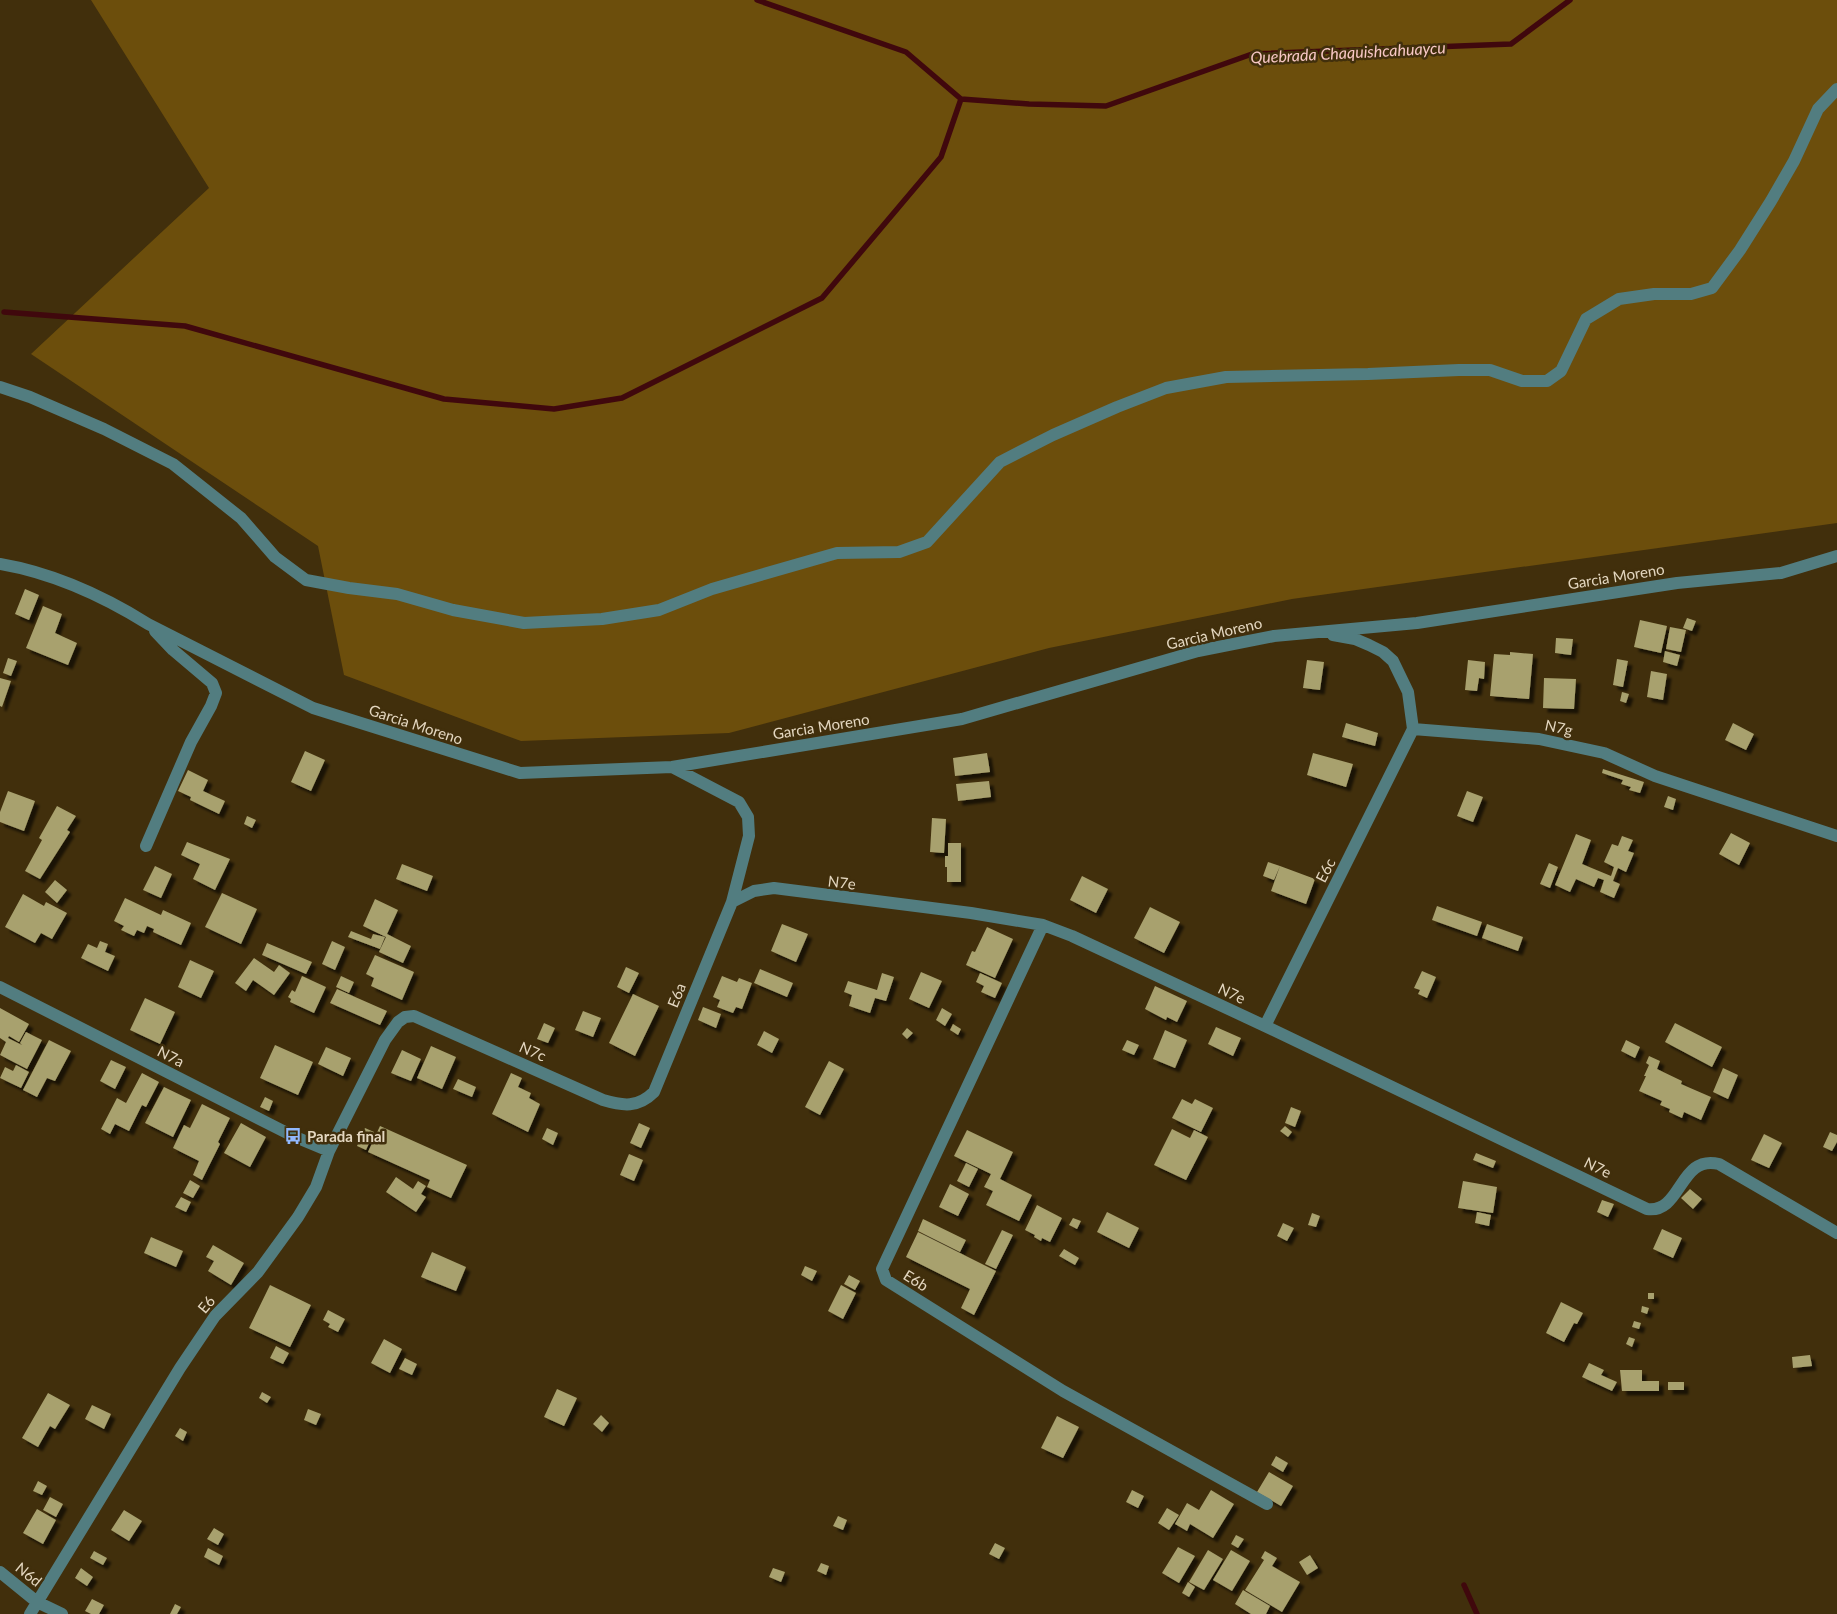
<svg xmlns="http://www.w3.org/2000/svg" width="1837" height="1614" font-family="Lato,sans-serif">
<defs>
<filter id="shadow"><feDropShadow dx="4.5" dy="4.5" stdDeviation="1" flood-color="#0009"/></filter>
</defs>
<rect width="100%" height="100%" fill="#412f0c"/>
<path fill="#6c4e0c" d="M91 0H1837V523L1292 599 1049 648 729 733 521 741 344 675 318 546 31 354 209 188Z"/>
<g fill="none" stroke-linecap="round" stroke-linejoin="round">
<path stroke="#40080d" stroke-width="5.5" d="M757 0 906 52 961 99 1029 104 1106 106 1252 54 1511 44 1570 0
M4 312 185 326 444 399 554 409 622 398 822 298 941 157 961 99
M1464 1585 1477 1614"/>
</g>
<path fill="#a8a16e" filter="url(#shadow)" d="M25 589 39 595 29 620 15 614Z
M43 606 62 614 55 633 77 643 68 665 26 648Z
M1687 618 1696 621 1692 631 1683 628Z
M1640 620 1667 626 1661 653 1634 647Z
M1670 627 1686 630 1681 652 1666 649Z
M1556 638 1573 639 1571 655 1555 653Z
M1665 651 1680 655 1677 666 1663 662Z
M1510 652 1533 654 1529 699 1490 696 1494 654 1510 655Z
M8 658 17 661 11 676 3 673Z
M1617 659 1628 661 1623 687 1613 685Z
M1307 660 1324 662 1320 690 1303 688Z
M1468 660 1485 662 1484 679 1479 678 1477 691 1465 690Z
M1651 671 1667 674 1663 700 1647 697Z
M0 678 11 681 2 707 0 706Z
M1544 678 1576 679 1574 709 1543 708Z
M1622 692 1629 694 1626 703 1620 701Z
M1346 723 1378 733 1375 746 1342 737Z
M1733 723 1754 734 1746 750 1725 740Z
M305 751 325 760 311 791 291 782Z
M987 753 990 772 955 776 953 758Z
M1313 753 1353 764 1346 787 1307 775Z
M1603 769 1644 782 1640 793 1629 790 1631 787 1621 784 1623 780 1602 773Z
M188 770 208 780 203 791 225 801 219 814 190 800 191 797 178 791Z
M989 781 991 797 958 801 956 784Z
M8 791 35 801 24 831 0 822V812Z
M1467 791 1483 797 1473 822 1457 816Z
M1668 796 1676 799 1673 810 1664 807Z
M57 806 76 816 67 830 70 832 40 879 25 871 42 840 39 838Z
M247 816 256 820 252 828 244 824Z
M932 818 946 819 944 853 930 852Z
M1731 833 1750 843 1739 865 1719 854Z
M1576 834 1591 840 1582 864 1611 876 1614 867 1604 862 1612 844 1618 846 1622 836 1633 840 1628 851 1634 853 1626 872 1618 868 1613 881 1620 884 1614 898 1600 892 1604 880 1598 878 1594 887 1576 879 1570 892 1555 885Z
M187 842 230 859 215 890 193 879 200 864 181 855Z
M948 843H961V882H947V867H945V856H948Z
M1268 862 1280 866 1274 880 1263 876Z
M1549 863 1558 867 1550 888 1540 884Z
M402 864 433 876 427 891 396 879Z
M155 866 172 874 161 898 143 890Z
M1280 866 1315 879 1306 904 1271 891Z
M1082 876 1108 889 1096 913 1070 900Z
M55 880 67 890 57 903 45 892Z
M222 893 257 909 241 944 205 927Z
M23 894 44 906 46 902 67 913 52 939 41 933 35 943 5 927Z
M125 898 161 915 163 910 191 923 181 945 153 932 154 929 147 926 144 933 137 930 134 936 121 930 124 926 114 921Z
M375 899 398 910 387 934 411 946 403 963 379 952 386 937 363 926Z
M1437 906 1482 922 1477 936 1432 920Z
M1150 907 1180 922 1164 953 1134 938Z
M782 924 808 934 796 962 771 951Z
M1487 924 1523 937 1518 951 1482 938Z
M987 927 1013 939 995 978 966 965 972 951 975 952Z
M351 931 371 939 373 934 385 937 380 949 348 937Z
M100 941 108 944 105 952 115 956 108 971 81 958 88 944 97 948Z
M332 941 345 947 335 970 322 964Z
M267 943 312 962 306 974 262 955Z
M375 955 414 972 402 1000 371 986 374 978 366 974Z
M254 958 274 972 279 965 290 973 274 995 253 980 246 991 235 983Z
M190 960 214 971 201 998 178 987Z
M626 967 639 973 629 993 617 987Z
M760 969 793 983 787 997 754 983Z
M1422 971 1436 977 1427 998 1418 994 1420 990 1414 988Z
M921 972 942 981 929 1008 909 999Z
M882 973 894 977 886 1001 875 998 870 1013 849 1006 852 995 844 992 848 981 877 990Z
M980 973 1002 983 995 998 981 992 984 986 976 982Z
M302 976 326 987 314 1013 290 1002 291 999 288 997 292 990 295 992Z
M341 976 354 982 349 993 336 987Z
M722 976 737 982 739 978 752 983 742 1009 736 1007 733 1013 717 1007 720 1000 713 997Z
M1155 986 1187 1001 1177 1022 1167 1017 1166 1020 1145 1009Z
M337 989 387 1011 380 1025 330 1003Z
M633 994 659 1006 635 1056 609 1043Z
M145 998 175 1012 160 1044 130 1030Z
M703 1007 721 1014 716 1028 698 1020Z
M0 1008 29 1024 19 1042 9 1036 8 1038 22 1045 20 1043 26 1032 42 1040 27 1069 0 1055 6 1042 0 1038Z
M942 1008 952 1014 945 1026 936 1020Z
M583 1011 601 1018 593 1037 575 1030Z
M544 1023 555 1028 548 1043 537 1039Z
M1675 1023 1722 1047 1712 1067 1665 1042Z
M953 1024 961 1029 958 1035 950 1030Z
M1216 1027 1241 1038 1233 1056 1208 1044Z
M907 1028 913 1033 907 1039 902 1034Z
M1165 1030 1187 1040 1175 1068 1153 1059Z
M764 1031 779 1039 772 1053 757 1045Z
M49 1040 71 1051 55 1081 47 1078 37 1097 23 1090Z
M1127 1040 1139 1045 1134 1055 1122 1050Z
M1626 1040 1640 1047 1635 1058 1621 1051Z
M275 1045 313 1062 298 1095 260 1078Z
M431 1046 456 1057 442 1089 417 1078Z
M326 1047 351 1058 343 1076 318 1064Z
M402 1050 421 1059 411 1081 391 1073Z
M1649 1056 1660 1061 1657 1069 1682 1081 1681 1084 1711 1097 1701 1120 1684 1112 1682 1118 1669 1112 1670 1109 1660 1105 1662 1101 1639 1091 1646 1076H1644L1649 1065 1646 1063Z
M111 1060 126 1067 115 1089 100 1081Z
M829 1061 844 1069 820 1115 805 1107Z
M16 1065 29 1072 21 1088 0 1078 5 1067 13 1071Z
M1723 1068 1738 1075 1728 1099 1713 1092Z
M142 1073 159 1082 146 1107 142 1105 129 1131 115 1124 110 1134 101 1129 117 1098 126 1103Z
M511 1073 522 1078 518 1087 531 1093 529 1098 540 1104 528 1132 492 1114Z
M458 1079 476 1087 472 1097 453 1089Z
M164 1087 191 1100 173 1137 145 1123Z
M265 1097 273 1101 269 1111 260 1107Z
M1182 1099 1192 1104 1195 1099 1213 1108 1201 1132 1172 1118Z
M202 1104 230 1118 218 1142 220 1144 202 1180 193 1175 199 1161 173 1148 184 1125 190 1128Z
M1291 1107 1301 1111 1295 1127 1285 1123Z
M241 1123 266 1137 250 1167 224 1153Z
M639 1123 650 1128 641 1148 630 1143Z
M380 1126 467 1165 451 1198 427 1187 430 1180 368 1152Z
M1285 1126 1292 1132 1288 1137 1280 1131Z
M365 1128 374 1132 366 1150 357 1146Z
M547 1128 558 1133 553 1145 542 1139Z
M1172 1129 1190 1138 1194 1130 1208 1137 1186 1180 1154 1165Z
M967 1130 1013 1152 1000 1179 1032 1195 1019 1221 986 1205 993 1191 984 1187 991 1174 954 1156Z
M1830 1132 1837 1135V1142L1832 1151 1823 1147Z
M1764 1134 1782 1143 1769 1168 1751 1160Z
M1476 1153 1496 1161 1493 1168 1473 1160Z
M629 1154 643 1160 634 1181 620 1175Z
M966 1163 978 1169 969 1187 957 1181Z
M396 1177 413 1189 418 1181 426 1186 421 1194 426 1197 416 1212 386 1192Z
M190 1180 200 1186 193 1198 183 1193Z
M1463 1181 1497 1187 1493 1213 1458 1208Z
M950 1184 969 1194 958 1216 939 1207Z
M1690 1189 1702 1199 1693 1209 1681 1198Z
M181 1197 191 1202 186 1212 175 1207Z
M1602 1200 1614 1204 1608 1217 1597 1212Z
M1037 1205 1062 1218 1050 1242 1042 1238 1041 1241 1034 1237 1035 1235 1025 1230Z
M1107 1212 1139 1228 1129 1248 1097 1232Z
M1477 1212 1491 1215 1489 1226 1475 1223Z
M1312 1213 1320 1216 1316 1227 1308 1225Z
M1073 1218 1081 1221 1077 1229 1069 1225Z
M923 1219 966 1240 960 1252 918 1231Z
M1283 1223 1294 1228 1287 1241 1277 1236Z
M1662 1229 1682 1238 1673 1258 1653 1249Z
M1002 1230 1013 1235 996 1269 985 1264Z
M918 1232 996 1271 974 1315 961 1308 970 1289 906 1257Z
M151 1237 183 1251 176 1267 144 1253Z
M213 1245 244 1263 231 1285 208 1271 214 1261 206 1257Z
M1064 1249 1079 1258 1075 1265 1059 1256Z
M432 1252 466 1267 456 1291 421 1277Z
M805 1266 817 1271 812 1281 801 1275Z
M849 1275 860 1281 855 1290 844 1284Z
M270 1285 311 1305 290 1347 249 1328Z
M841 1285 856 1293 843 1319 828 1311Z
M1648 1293H1654V1299H1648Z
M1561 1302 1583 1313 1577 1324 1574 1323 1564 1342 1546 1333Z
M1642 1306 1649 1308 1647 1314 1641 1312Z
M328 1310 345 1319 338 1332 328 1327 330 1324 323 1320Z
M1634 1321 1641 1323 1639 1329 1632 1327Z
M1629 1337 1635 1339 1632 1347 1626 1344Z
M384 1339 402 1349 390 1373 371 1363Z
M276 1346 289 1353 283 1364 270 1358Z
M1810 1355 1812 1366 1793 1368 1792 1357Z
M405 1358 417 1364 412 1375 399 1369Z
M1589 1363 1604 1370 1601 1375 1617 1382 1612 1391 1582 1377Z
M1620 1370H1642V1381H1659V1391H1622Z
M1668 1382H1684V1390H1668Z
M557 1389 577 1398 564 1426 544 1417Z
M262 1392 271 1397 267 1403 259 1398Z
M48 1393 70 1405 55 1429 50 1426 38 1447 22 1438Z
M92 1405 111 1414 104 1429 85 1419Z
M308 1409 321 1414 316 1425 304 1420Z
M601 1415 609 1423 602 1432 593 1424Z
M1057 1416 1079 1427 1063 1458 1041 1448Z
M180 1428 187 1432 183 1441 175 1436Z
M1276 1456 1288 1463 1283 1472 1271 1465Z
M1269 1472 1293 1486 1281 1506 1257 1492Z
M38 1481 47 1486 42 1495 33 1491Z
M1132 1490 1144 1496 1138 1508 1126 1502Z
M1211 1490 1234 1504 1213 1538 1190 1524 1187 1531 1175 1524 1187 1503 1199 1510Z
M50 1497 63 1504 56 1517 43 1510Z
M1167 1508 1179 1515 1169 1530 1158 1523Z
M37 1509 56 1520 43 1544 23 1533Z
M124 1510 142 1521 129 1541 111 1530Z
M838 1516 847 1520 843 1530 833 1526Z
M214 1528 224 1534 218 1545 207 1539Z
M1236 1535 1244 1539 1238 1548 1231 1544Z
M995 1543 1005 1548 999 1559 989 1554Z
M1178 1547 1195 1556 1179 1583 1162 1573Z
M208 1548 223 1556 219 1565 204 1557Z
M1208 1550 1223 1559 1204 1590 1189 1582Z
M1231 1550 1250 1561 1232 1591 1213 1580Z
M94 1551 107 1558 103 1565 90 1558Z
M1265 1551 1277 1558 1272 1566 1300 1582 1282 1612 1245 1590 1264 1560 1261 1558Z
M1310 1555 1318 1568 1307 1575 1299 1562Z
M821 1563 829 1566 826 1575 817 1571Z
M81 1568 93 1577 87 1586 75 1578Z
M773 1568 785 1572 781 1582 769 1577Z
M1188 1582 1195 1587 1189 1597 1182 1593Z
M1243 1590 1270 1606 1266 1614H1251L1235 1604Z
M92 1599 104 1605 99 1614H91L85 1611Z
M175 1604 181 1607 177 1614H170Z"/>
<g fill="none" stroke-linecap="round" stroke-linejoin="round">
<path stroke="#527d80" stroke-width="12" d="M0 387 30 397 104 429 173 464 241 518 275 557 306 580 349 588 397 594 453 610 524 623 602 619 659 610 712 589 837 553 899 552 927 542 1000 462 1053 435 1117 407 1166 388 1226 377 1368 374 1459 370H1490L1522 381H1547L1561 371 1586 319 1619 299 1654 294H1691L1712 288 1740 250 1771 201 1794 161 1818 109 1837 89
M0 564C53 573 103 596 148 624L313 708 520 773 672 767 962 719 1198 651 1274 636 1417 623 1677 583 1781 573 1837 556
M1333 635 1355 639 1369 645 1383 652 1393 661 1408 692 1413 729
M1413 729 1539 739 1604 753 1655 776 1837 836
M146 846 191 742 211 706 216 693 212 683 173 650 155 631
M732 902 754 891 774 888 971 913 1043 925 1072 936 1265 1026 1647 1209C1682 1214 1679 1154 1719 1164L1837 1233
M1043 925 882 1269 886 1280 1063 1391 1267 1504
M0 987 293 1136 329 1151
M1265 1026 1413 729
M0 1572 37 1602 62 1614
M30 1614 180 1368 215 1316 258 1272 298 1217 316 1187 329 1151 385 1040 398 1022 405 1017 414 1016 603 1100C623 1106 638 1108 654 1092L732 902 749 836 748 817 739 802 672 767"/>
</g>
<defs>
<g id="bus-bare" transform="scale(1.35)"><path d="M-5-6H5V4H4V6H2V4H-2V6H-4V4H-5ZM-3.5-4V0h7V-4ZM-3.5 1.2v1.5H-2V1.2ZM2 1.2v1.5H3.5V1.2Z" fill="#91b8fd" stroke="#412f0c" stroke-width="2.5" paint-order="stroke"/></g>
</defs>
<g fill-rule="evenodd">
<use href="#bus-bare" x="293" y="1136"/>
</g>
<g text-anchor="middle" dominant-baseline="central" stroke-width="5" stroke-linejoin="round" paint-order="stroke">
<g font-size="15" fill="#e4d7c0" stroke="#412f0c">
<text transform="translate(1616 576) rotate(-9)">Garcia Moreno</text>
<text transform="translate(1214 633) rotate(-13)">Garcia Moreno</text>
<text transform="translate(416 724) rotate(18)">Garcia Moreno</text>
<text transform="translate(821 726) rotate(-9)">Garcia Moreno</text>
<text transform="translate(1559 727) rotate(12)">N7g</text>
<text transform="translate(1325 870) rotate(-63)">E6c</text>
<text transform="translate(842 882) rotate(7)">N7e</text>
<text transform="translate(1232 993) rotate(25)">N7e</text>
<text transform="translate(676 995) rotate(-68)">E6a</text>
<text transform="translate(533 1051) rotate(24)">N7c</text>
<text transform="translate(171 1056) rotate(27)">N7a</text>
<text transform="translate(1598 1167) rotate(26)">N7e</text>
<text transform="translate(916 1280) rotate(32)">E6b</text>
<text transform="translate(206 1304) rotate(-50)">E6</text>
<text transform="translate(29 1574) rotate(39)">N6d</text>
</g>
<g font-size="15" font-weight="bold" fill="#e4d7c0" stroke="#412f0c" text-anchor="start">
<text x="307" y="1136">Parada final</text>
</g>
<g font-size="16" font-style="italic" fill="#f8c8c6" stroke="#412f0c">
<text transform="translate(1348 52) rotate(-3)">Quebrada Chaquishcahuaycu</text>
</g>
</g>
</svg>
